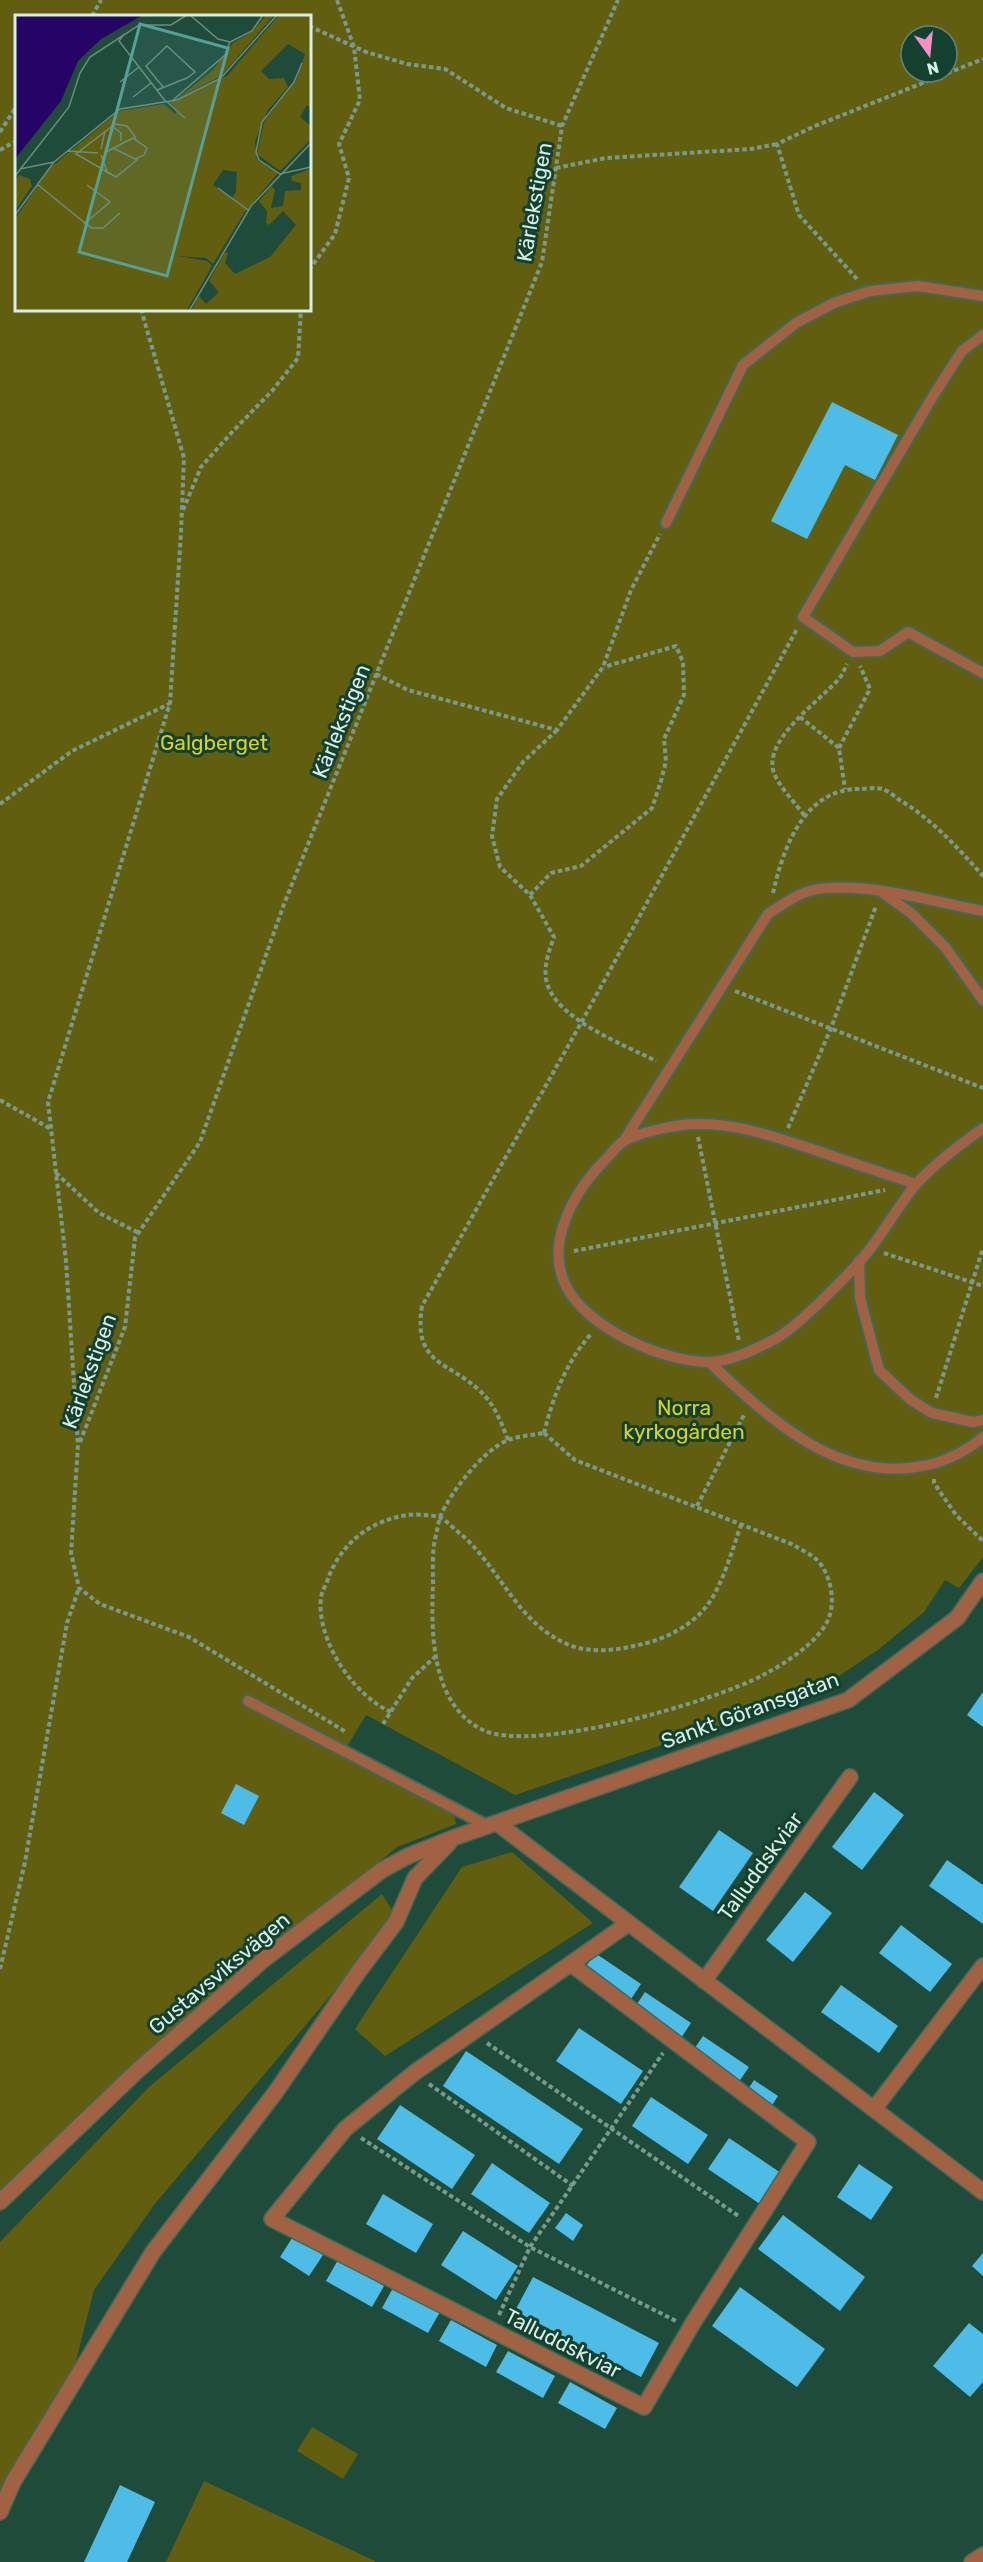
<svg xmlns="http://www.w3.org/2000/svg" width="983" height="2562" font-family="Rubik,sans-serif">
<rect width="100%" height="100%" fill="#1f4b3a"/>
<path fill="#625e10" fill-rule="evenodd" d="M0 0H983V1557L959 1588 945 1580 924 1612 879 1649 824 1686 765 1710 515 1795 366 1715 342 1755 453 1807 456 1824 397 1847 122 2075 0 2192ZM16 16H309V309H16ZM911 36H947V72H911Z
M512 1852 593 1923 385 2056 355 2029 462 1867Z
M382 1894 395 1915 380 1937 154 2205 94 2290 73 2373 0 2493V2242L149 2087Z
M312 2427 358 2454 343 2479 297 2451Z
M204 2481 375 2561 374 2562H166Z"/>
<path fill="#4dbde7" d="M832 402 898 435 875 480 845 465 807 539 771 521Z
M983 1692V1727L967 1715Z
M236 1784 259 1796 244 1825 221 1813Z
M874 1792 904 1815 862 1870 832 1847Z
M719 1830 753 1853 713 1911 679 1887Z
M947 1860 983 1885V1924L929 1886Z
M805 1892 832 1913 793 1962 766 1940Z
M901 1925 952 1964 930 1992 879 1953Z
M595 1953 641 1984 627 2005 581 1974Z
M841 1985 898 2026 879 2053 821 2012Z
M645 1992 691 2023 677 2044 631 2013Z
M579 2028 643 2071 621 2104 556 2061Z
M703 2036 749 2067 734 2089 688 2058Z
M466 2051 583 2129 559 2164 443 2086Z
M754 2080 778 2096 767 2113 743 2097Z
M651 2097 708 2135 688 2164 632 2126Z
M400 2105 475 2155 452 2189 377 2139Z
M729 2138 784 2175 763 2206 708 2169Z
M492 2163 550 2203 529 2233 471 2194Z
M859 2164 893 2187 871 2220 837 2197Z
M383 2194 433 2224 416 2253 366 2224Z
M566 2213 583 2225 573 2241 555 2228Z
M783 2215 865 2277 840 2311 758 2249Z
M463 2231 518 2266 496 2300 441 2265Z
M294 2235 323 2255 309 2276 280 2257Z
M983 2253V2276L972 2266Z
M338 2260 384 2286 372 2307 326 2281Z
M533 2277 659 2343 641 2377 515 2311Z
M394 2286 440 2312 428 2333 382 2308Z
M740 2287 825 2349 797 2387 712 2326Z
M451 2320 497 2345 486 2367 439 2341Z
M969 2323 983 2334V2382L970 2397 933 2366Z
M508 2351 555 2376 543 2398 496 2372Z
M570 2382 617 2408 605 2429 558 2403Z
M120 2485 155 2502 127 2562H84Z"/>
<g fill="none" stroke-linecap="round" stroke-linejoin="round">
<g stroke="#406959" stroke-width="14">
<path id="lane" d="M983 335 962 351 933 396 803 617 853 652 880 651 908 632 983 673
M666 523 743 365 796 323 834 303 870 291 918 286 983 296
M884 894 911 913 945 947 983 1000
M623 1142 768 914C782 905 796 894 813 890 859 880 935 902 983 911
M916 1184C883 1173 849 1162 815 1150 778 1138 738 1123 697 1124 679 1124 639 1132 624 1141 617 1145 611 1154 606 1159 575 1190 544 1242 566 1286 587 1328 663 1362 708 1362 730 1362 756 1349 775 1339 797 1328 858 1266 873 1245 888 1225 901 1202 917 1183 937 1162 960 1145 983 1128
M859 1261 860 1298 879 1370 911 1400 932 1413 973 1422 983 1420
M710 1363C768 1417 836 1483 922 1466 945 1462 965 1452 983 1437
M248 1701 488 1826"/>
</g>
<g stroke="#406959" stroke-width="18">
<path id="street" d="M497 1823 983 2192
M571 1964 808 2142 693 2323 644 2407 272 2219 345 2129 414 2073 629 1923
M704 1981 850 1777
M874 2109 983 1966
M0 2202 137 2071 263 1960 382 1870 408 1856 453 1838 848 1700 957 1618 983 1581
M0 2512 13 2482 153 2252 275 2093 359 1971 396 1922 415 1878 449 1843
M972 2562 983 2555"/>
</g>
<path stroke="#799b8e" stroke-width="4" stroke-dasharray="4.5 3" stroke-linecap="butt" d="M92 16 101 0
M309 26 366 52 407 64 445 69 506 108 562 126
M0 132 16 107
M0 150 16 141
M556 168 606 158 751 149 777 144
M309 270 335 234 349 178 339 144 360 100 354 47 337 0
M857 279 799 215 777 144 815 126 983 59
M141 309 184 458 181 532 170 703 48 1102 66 1261 78 1445 71 1553 79 1588 100 1604 189 1637 346 1732
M183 510 201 467 233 431 272 391 298 358 301 309
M376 674 408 690 557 730 603 667 631 590 660 534
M800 717 839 748 845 789
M557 730 523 762 497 799 492 836 500 867 530 895 554 937C549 951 544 964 546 979 552 1018 625 1045 656 1061
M839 748 870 689 860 666
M0 804 72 751 169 704
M804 815C796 804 778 785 774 773 762 741 818 702 837 681 842 676 844 670 847 664
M773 893C783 848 804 789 859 789 866 789 876 787 883 789 888 791 894 796 898 799 932 819 957 847 983 876
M530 895 551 873 581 866 652 808 661 781 666 761 664 739 684 695 683 662 676 646 604 667
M735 991 983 1088
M0 1100 51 1129
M788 1128 831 1028 876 906
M698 1137 739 1341
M56 1173 99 1213 139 1233
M574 1251 885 1190
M884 1253 983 1286
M936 1398 983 1248
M544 1433 575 1460 794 1545C801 1550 811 1554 817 1560 831 1574 836 1602 828 1620 817 1643 786 1663 763 1675 713 1702 534 1754 483 1730 431 1705 431 1633 433 1584 433 1570 432 1554 435 1539 437 1532 438 1524 440 1517 450 1493 483 1450 508 1440 519 1436 533 1435 544 1433Z
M544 1433C553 1397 566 1362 591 1334
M508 1440C501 1422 495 1405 480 1391 447 1360 413 1365 422 1306L581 1023 797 629
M80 1442 125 1327 135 1238 200 1142 284 904 542 262 562 126 618 0
M934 1479V1483L956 1515 983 1541
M697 1506 745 1413
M391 1712C353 1695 316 1640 321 1597 322 1591 327 1583 329 1576 343 1542 370 1521 407 1515 416 1514 431 1515 439 1517 445 1519 452 1527 457 1531 499 1564 515 1622 567 1644 587 1653 613 1651 634 1646 660 1641 688 1629 705 1608 722 1588 732 1550 741 1525
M383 1724 412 1678 435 1657
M0 1969 25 1862 67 1623 79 1588
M487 2043 740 2217
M429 2084 573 2186
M361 2138 530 2247 676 2321
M499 2315 530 2247 663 2053"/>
<use href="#lane" stroke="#a16243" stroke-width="10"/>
<use href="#street" stroke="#a16243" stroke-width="15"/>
</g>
<g text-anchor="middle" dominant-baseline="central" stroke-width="6" stroke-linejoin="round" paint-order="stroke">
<g font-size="21" fill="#d8efe5" stroke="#144030">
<text transform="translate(534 202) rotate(-80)">Kärlekstigen</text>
<text transform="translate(341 721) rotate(-68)">Kärlekstigen</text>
<text transform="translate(89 1371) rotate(-70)">Kärlekstigen</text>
<text transform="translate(750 1710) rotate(-20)">Sankt Göransgatan</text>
<text transform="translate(760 1866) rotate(-54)">Talluddskviar</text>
<text transform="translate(219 1973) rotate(-40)">Gustavsviksvägen</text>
<text transform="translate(563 2343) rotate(27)">Talluddskviar</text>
</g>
<g font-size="21" fill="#dbd31e" stroke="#144030">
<text x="214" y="742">Galgberget</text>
<text x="684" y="1407">Norra<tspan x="684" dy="24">kyrkogården</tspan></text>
</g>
</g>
<g transform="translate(15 15)">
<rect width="296" height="296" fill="#1f4b3a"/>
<path d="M251 0H259L206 61 163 83 198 55 218 28 237 17ZM264 0H295V92L292 90 285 102 295 110V125L265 156 242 139 249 107 282 64 290 39 273 29 246 56 254 64 269 63 273 72 253 95 240 126 242 145 263 158 229 198 198 249 191 243 163 241 192 246 197 251 172 295 0 296V204L35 153 104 96 149 89 160 99 163 96 154 87 212 61ZM208 155 222 157 221 177 217 183 198 170ZM295 154V295L176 296 184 281 191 289 204 277 194 266 210 237 213 238 210 248 220 259 255 242 281 210 268 196 254 210 251 208 252 196 244 186 257 171 260 175 256 193 268 191 270 176 286 175V168L277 166 276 161ZM4 160 15 164 17 171 0 196V166Z" fill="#625e10" fill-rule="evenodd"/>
<path d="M0 0H128L86 24 63 46 46 86 0 144Z" fill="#260465"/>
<path fill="none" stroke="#698d7e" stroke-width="1.5" d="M175 0 203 24 215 27M109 19 104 26 151 87M287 48 279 67 247 107 241 137 244 145 265 159 296 152M105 67 124 52M142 75 157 69 164 66 172 63 180 57 152 31 131 51 148 72M118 82 136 68M158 85 210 40 215 27 237 16 248 0M152 87 170 103M97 111 106 118V126M121 123 112 111 100 109 61 139 101 162 123 144M86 134 90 116M52 136 83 138M89 138 118 123 132 133 129 140 120 144 98 133M86 140 93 159M5 154 39 147M0 161 54 92 65 58 75 42 124 10H156L172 0M22 169 70 208 95 187 72 170M203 173 233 195M0 200 39 147 105 94 162 85 206 63 262 0M69 208 77 213H88L105 198M174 296 236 191 296 128"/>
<path fill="#55a098" fill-opacity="0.15" stroke="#55a098" stroke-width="3" d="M125 9 213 33 152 261 64 237Z"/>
<rect width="296" height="296" fill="none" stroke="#d8efe5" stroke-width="3"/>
</g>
<g transform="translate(929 54) rotate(165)"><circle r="28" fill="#144030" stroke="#628678" stroke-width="1.5"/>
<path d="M0-4.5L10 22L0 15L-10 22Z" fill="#f98fca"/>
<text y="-9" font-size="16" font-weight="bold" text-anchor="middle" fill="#d8efe5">N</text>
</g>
</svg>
